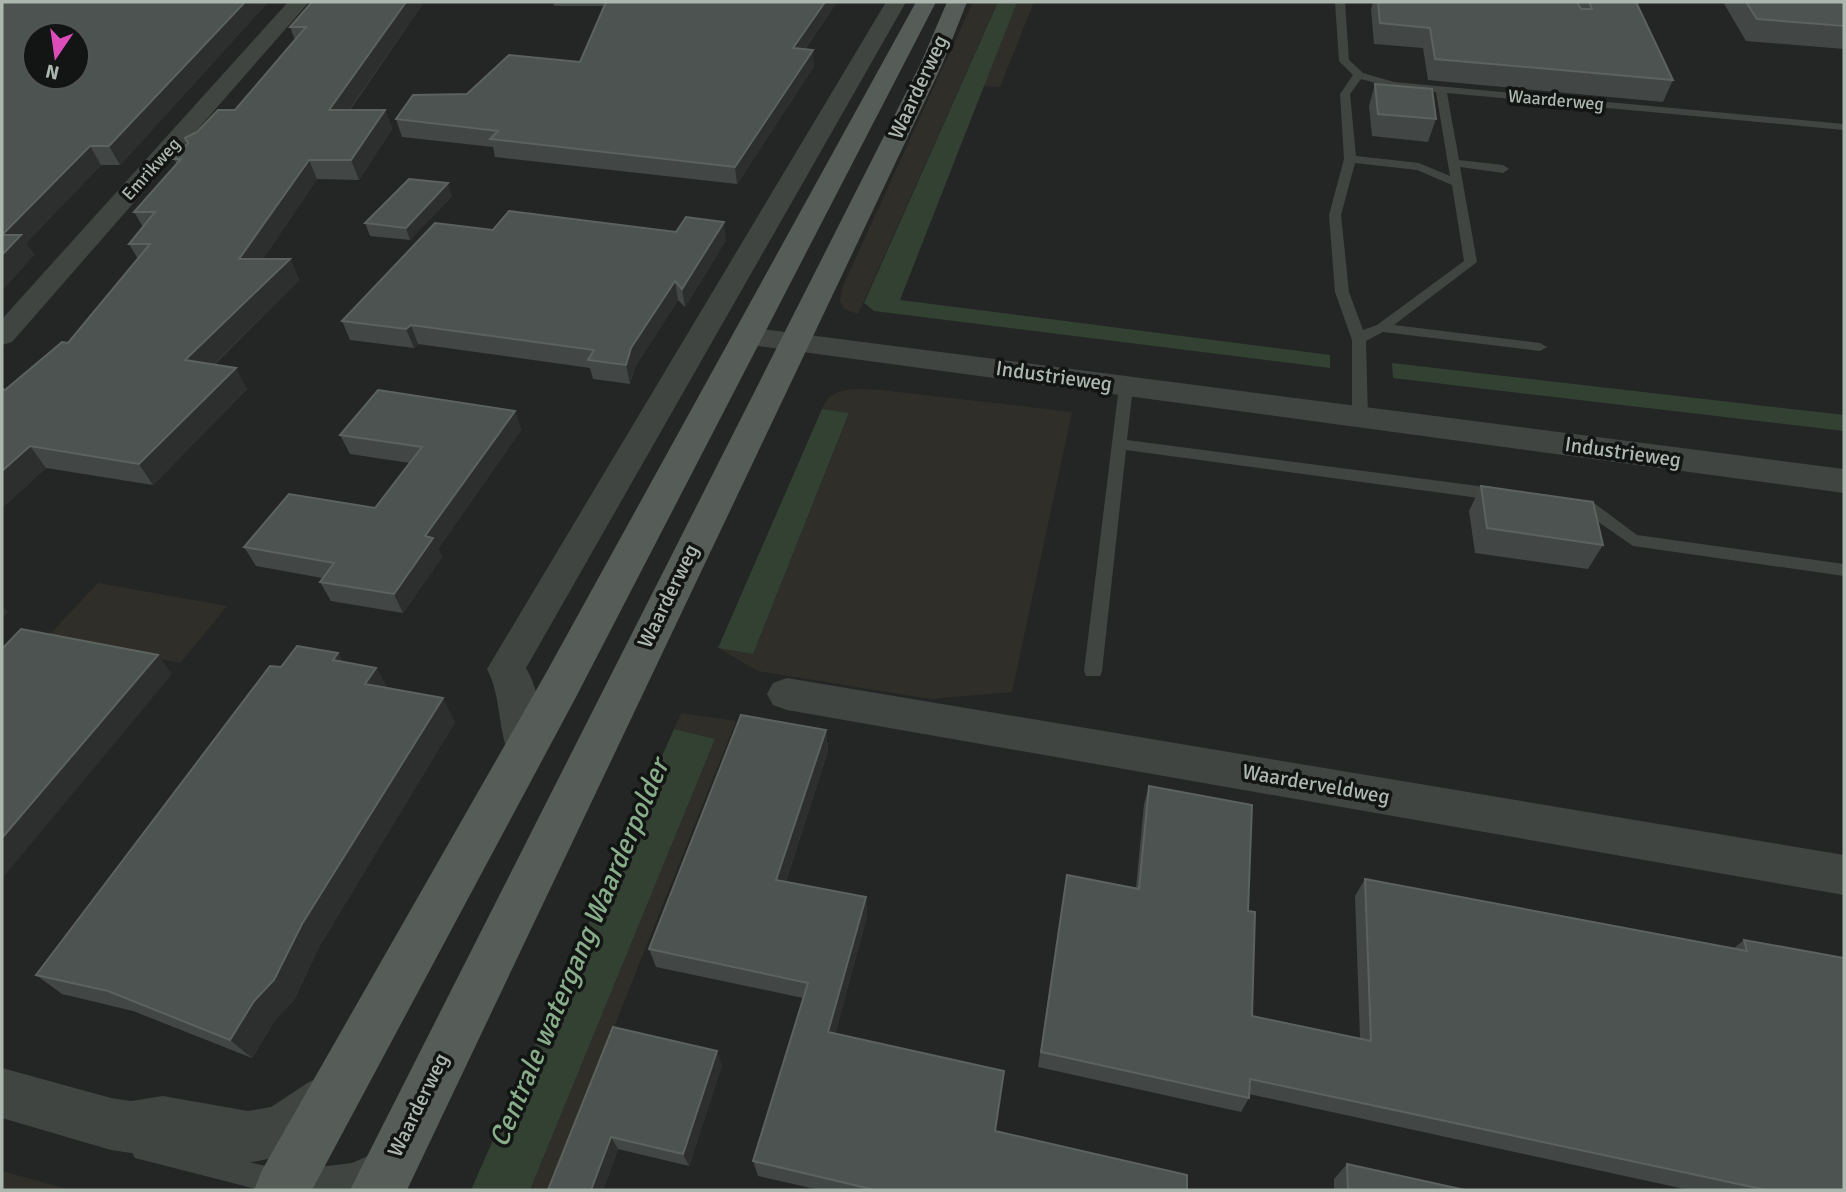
<svg xmlns="http://www.w3.org/2000/svg" width="1846" height="1192" font-family="Signika,sans-serif">
<rect width="100%" height="100%" fill="#181919"/>
<path fill="#242625" fill-rule="evenodd" d="M2 2H1844V1190H2ZM35 35H77V77H35Z"/>
<path fill="#302e28" d="M973 2H998L858 314 844 309 840 301 842 288Z
M1017 2H1034L1000 87 981 86Z
M881 390 1072 412 1012 692 931 699 758 671 718 648 753 654 849 414 822 409C832 384 858 390 881 390Z
M98 583 227 606 180 663 47 637Z
M681 713 736 721 549 1190H530L715 739 674 729Z
M2 1171 71 1190H2Z"/>
<path fill="#334133" d="M998 2H1017L900 300 1330 355V368L874 311 864 303Z
M1392 363 1844 415V431L1393 378Z
M822 409 849 413 753 654 718 648Z
M674 729 715 739 530 1190H471Z"/>
<g fill="none" stroke-linecap="round" stroke-linejoin="round">
<path fill="#404542" fill-rule="evenodd" d="M1335 2H1345L1349 60 1363 73 1394 82 1844 124V130L1447 93 1459 160 1503 165 1509 169 1503 173 1460 167 1477 262 1394 325 1540 343 1547 347 1540 351 1383 332 1366 341 1368 417 1360 422 1352 417V340L1335 292 1329 215 1344 159 1340 94 1353 75 1339 61ZM1361 79 1393 88 1436 92 1450 176 1419 163 1356 156 1350 94ZM1355 163 1417 170 1452 185 1464 261 1377 325 1363 330 1349 292 1341 215Z
M1126 381 1133 386 1127 440 1501 489 1509 495 1501 501 1126 450 1102 671 1100 676H1086L1084 671 1119 386Z
M1574 499 1594 503 1637 535 1844 564V576L1633 546 1584 512 1568 509 1566 505Z
M134 1124 143 1127 151 1138 286 1171 352 1163 380 1151 389 1155 393 1164 389 1173 352 1189 260 1190 135 1158 122 1136 125 1127Z"/>
<path fill="#404542" fill-rule="evenodd" d="M288 2H309L12 342 2 345V319Z
M886 2H906L526 668C538 687 550 739 541 759L526 764 511 759C497 731 502 697 487 669Z
M787 678 1844 855V895L787 710 773 705 767 694 773 683Z
M2 1068 111 1098 131 1101 163 1096 248 1111 271 1107 309 1082 327 1074 345 1082 353 1100 345 1118 321 1137 282 1156 248 1163 163 1148 131 1153 111 1150 2 1118Z"/>
<path fill="#404542" fill-rule="evenodd" d="M747 327 1844 469V493L736 343 732 336 736 329Z"/>
<path fill="#565c58" fill-rule="evenodd" d="M916 2H936L576 697 312 1190H254L262 1170 546 673Z
M947 2H967L942 65 407 1190H350L920 65Z"/>
</g>
<path fill="#424644" d="M2 2H268L120 165H101L26 243 34 255 2 290Z
M312 2H424L350 110H385L392 129 359 180 317 179 263 259H290L299 280 214 365 247 389 153 485 46 468 2 508 5 390 68 343 138 259 129 244 143 227 134 212 177 164 174 159 197 132 235 110 295 40 290 27Z
M553 2H837L805 49 814 66 737 184 495 157 493 147 402 137 396 119 467 94 580 62 604 6H554Z
M1373 2H1636L1673 80 1663 102 1428 80 1423 48 1374 44 1371 9Z
M1723 2H1844V49L1746 41Z
M1375 84 1436 119 1428 142 1372 136 1369 106Z
M452 196 410 240 370 236 365 223Z
M493 230 726 240 685 307 678 300 635 367 630 384 593 379 590 368 418 344 414 348 350 340 342 321Z
M515 411 521 430 438 549 442 557 403 613 331 601 320 582 322 578 256 566 244 547 375 508 410 463 350 454 340 435Z
M1481 486 1603 545 1588 569 1475 553 1469 511Z
M338 653 343 662 376 668 387 688 455 722 320 945 294 1000 275 1020 252 1058 133 1011 62 994 36 975 281 667Z
M826 730 828 751 786 881 866 897 867 916 835 1034 995 1131 1187 1190H820L758 1176 753 1161 803 998 656 967 649 949Z
M1149 786 1248 911 1252 1016 1360 1038 1355 896 1365 879 1734 948 1744 940 1844 1190H1689L1249 1094V1098L1241 1112 1038 1067 1067 875 1136 888 1144 804Z
M613 1027 722 1065 689 1166 618 1149 603 1190Z
M1347 1164 1465 1190H1334V1179Z"/>
<path fill="#2c2f2e" d="M245 2H268L120 165 109 146Z
M406 2H424L336 129 329 110Z
M825 2H837L794 64 793 48Z
M813 50 814 66 737 184 735 167Z
M385 110 392 129 359 180 351 160Z
M90 146 101 165 26 243 34 255 2 290V235Z
M309 160 317 179 249 280 239 259Z
M448 183 452 196 410 240 406 228Z
M724 222 726 240 685 307 682 289Z
M290 259 299 280 197 381 185 360Z
M675 281 678 300 635 367 630 384 626 365 631 348Z
M411 325 418 344 414 348 406 329Z
M236 368 247 389 153 485 139 464Z
M515 411 521 430 438 549 442 557 403 613 394 594 425 536Z
M30 446 46 468 2 508V471Z
M2 605 8 612 2 618Z
M338 653 352 677 333 660Z
M158 655 172 674 2 879V838Z
M376 668 389 692 365 684Z
M443 698 455 722 320 945 294 1000 275 1020 252 1058 230 1040Z
M826 730 828 751 780 899 776 880Z
M866 897 867 916 831 1049 828 1032Z
M717 1051 722 1065 689 1166 683 1154Z
M611 1137 618 1149 603 1190H591Z"/>
<path fill="#4d5350" stroke="#5c625e" stroke-width="2" fill-rule="evenodd" d="M2 2H245L109 146H90L2 235H21L2 255ZM35 35H77V77H35Z
M312 2H406L329 110H385L351 160H309L239 259H290L185 360 236 368 139 464 30 446 2 471V389L5 390 62 342 68 343 150 244H129L155 212H134L181 159H174L188 143 185 138 197 132 218 110H235L306 27H290Z
M606 2H825L793 48 813 50 735 167 490 139 498 131 396 119 413 95 467 94 509 55 580 62Z
M1378 2H1577L1581 9H1592L1589 2H1636L1673 80 1435 59 1430 28 1380 23Z
M1746 2H1844V26L1757 19Z
M1375 84 1432 89 1436 119 1378 114Z
M409 179 448 183 406 228 365 223Z
M509 211 676 232 686 217 724 222 682 289 675 281 631 348 626 365 588 360 594 350 411 325 406 329 342 321 435 223 493 230Z
M378 390 515 411 425 536 433 538 394 594 320 582 334 563 244 547 289 494 375 508 422 447 340 435Z
M1481 486 1593 502 1603 545 1487 528Z
M21 629 158 655 2 838V649Z
M297 646 338 653 333 660 376 668 365 684 443 698 302 924 274 980 254 1001 230 1040 108 991 36 975 270 666 281 667Z
M741 715 826 730 776 880 866 897 828 1032 1004 1071 995 1131 1187 1175V1190H875L753 1161 808 983 649 949Z
M1149 786 1252 805 1248 911 1255 912 1252 1016 1371 1041 1365 879 1747 951 1744 940 1844 958V1190H1766L1250 1079 1249 1098 1041 1052 1067 875 1139 889Z
M613 1027 717 1051 683 1154 611 1137 591 1190H548Z
M1347 1164 1465 1190H1348Z"/>
<g text-anchor="middle" dominant-baseline="central" stroke-width="7" stroke-linejoin="round" paint-order="stroke">
<g font-size="18" fill="#acb7af" stroke="#131414">
<text transform="translate(1556 100) rotate(5)">Waarderweg</text>
<text transform="translate(151 169) rotate(-48)">Emrikweg</text>
</g>
<g font-size="21" fill="#acb7af" stroke="#131414">
<text transform="translate(918 87) rotate(-65)">Waarderweg</text>
<text transform="translate(1054 376) rotate(8)">Industrieweg</text>
<text transform="translate(1623 452) rotate(8)">Industrieweg</text>
<text transform="translate(668 596) rotate(-64)">Waarderweg</text>
<text transform="translate(1316 784) rotate(10)">Waarderveldweg</text>
<text transform="translate(418 1105) rotate(-64)">Waarderweg</text>
</g>
<g font-size="28" font-style="italic" fill="#87ae89" stroke="#131414">
<text transform="translate(579 953) rotate(-67)">Centrale watergang Waarderpolder</text>
</g>
</g>
<rect width="1846" height="1192" fill="none" stroke="#acb7af" stroke-width="7"/>
<g transform="translate(56 56) rotate(193)"><circle r="33" fill="#131414" stroke="#505552" stroke-width="2"/>
<path d="M0-5L12 26L0 18L-12 26Z" fill="#dc4dba"/>
<text y="-10" font-size="19" font-weight="bold" text-anchor="middle" fill="#acb7af">N</text>
</g>
</svg>
